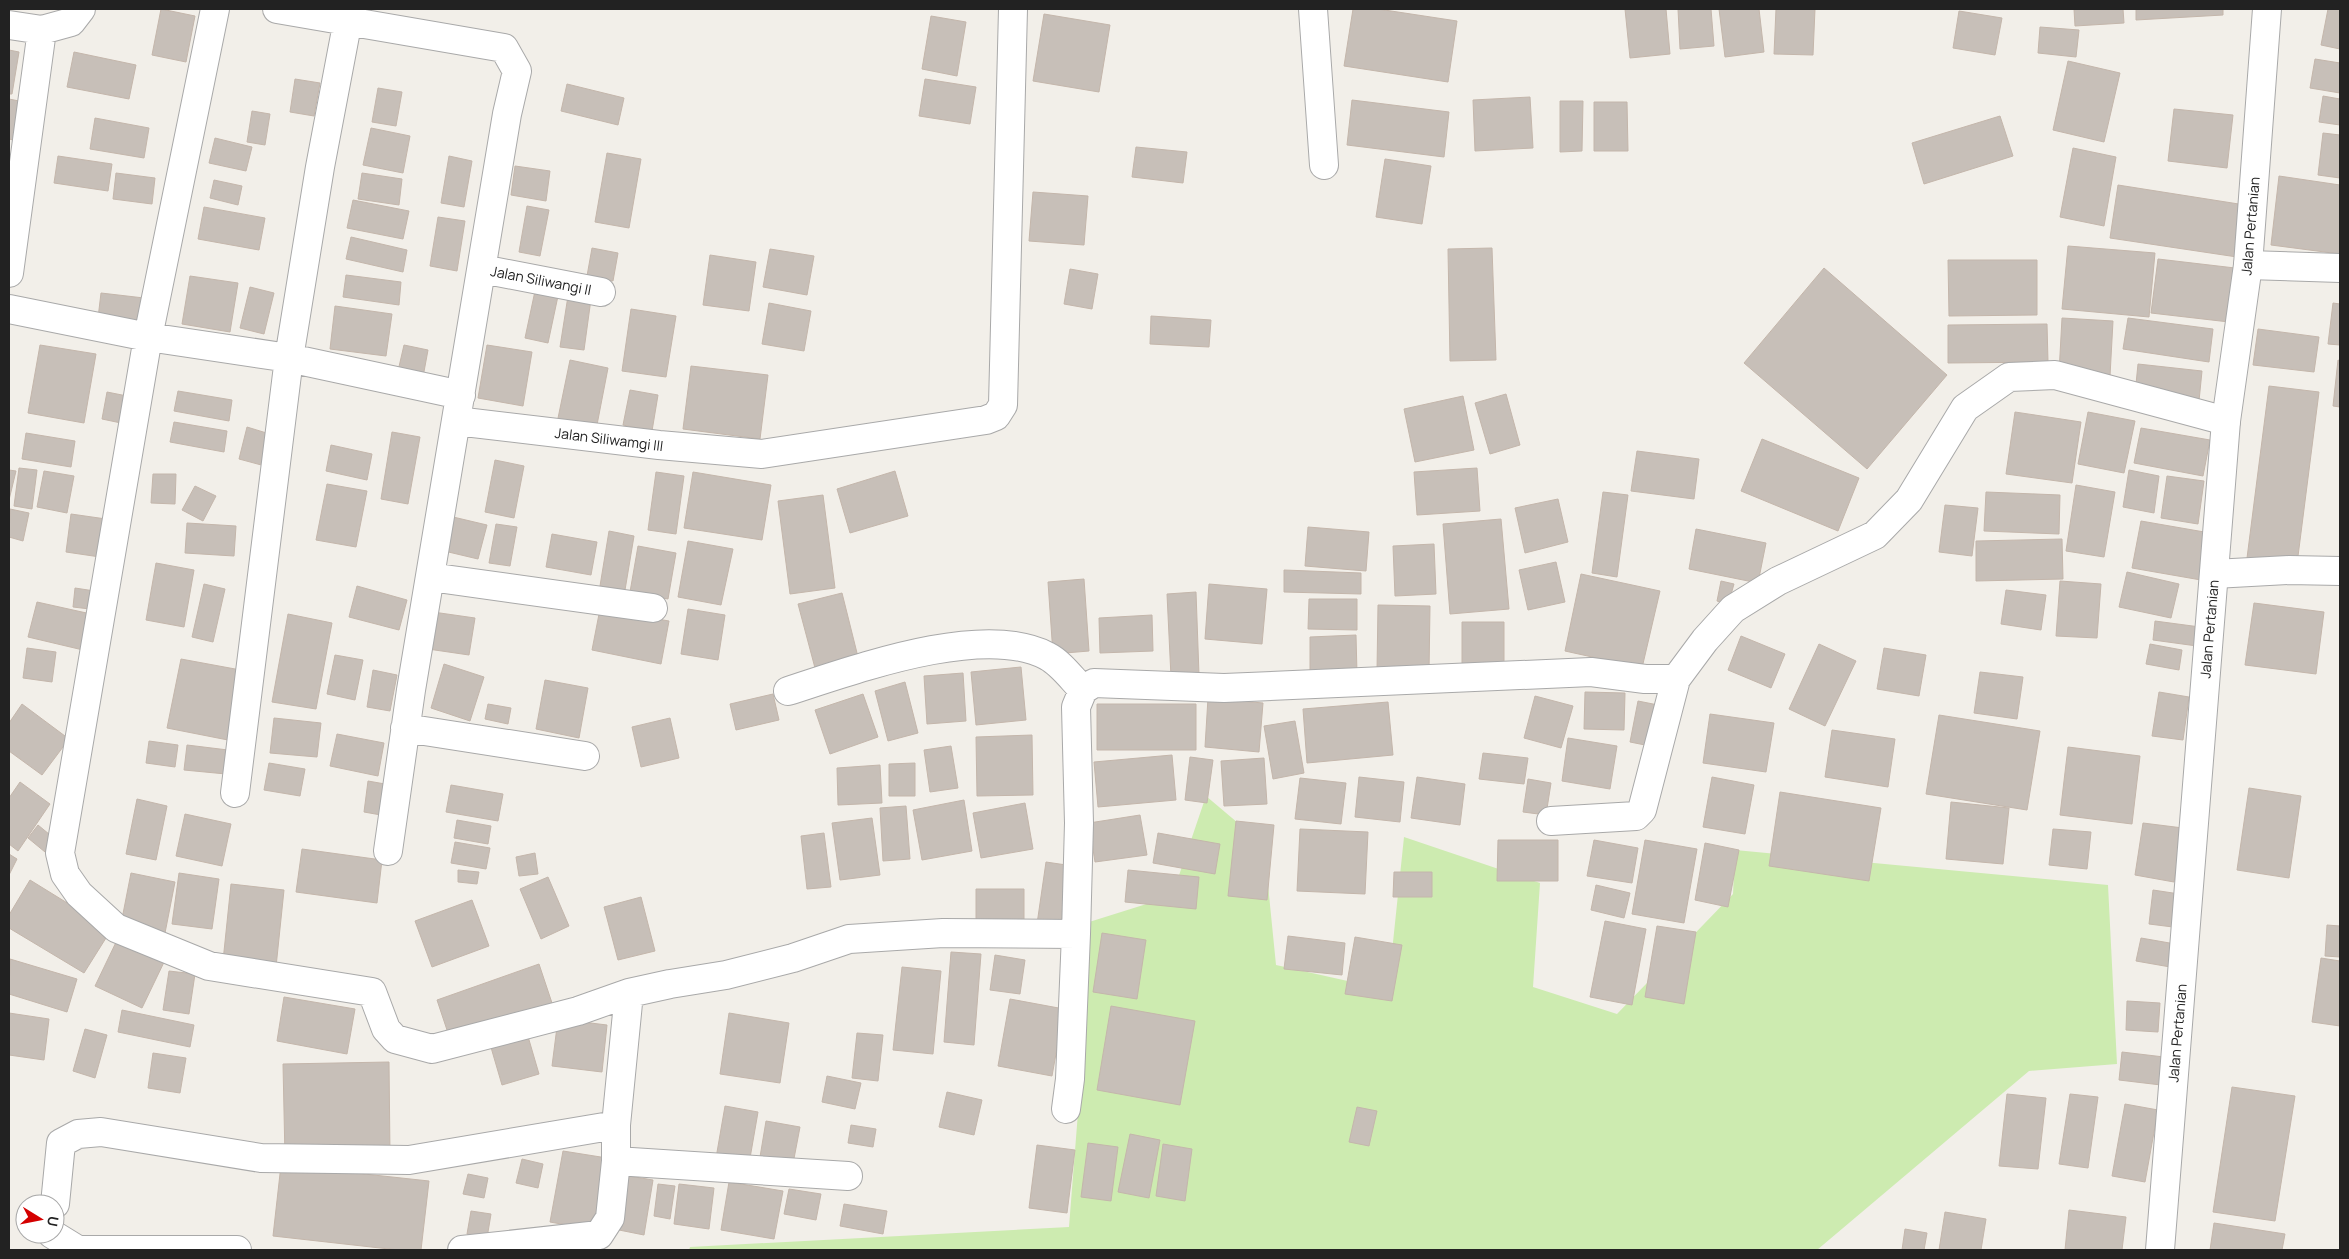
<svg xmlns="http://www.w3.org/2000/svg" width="2349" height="1259" font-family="Manrope,sans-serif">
<rect width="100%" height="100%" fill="#f2efe9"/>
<path fill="#cdebb0" d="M1206 796 1264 845 1276 965 1388 990 1404 837 1540 883 1533 987 1617 1014 1733 894 1735 850 2108 885 2117 1064 2029 1071 1817 1250H689L690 1247 1069 1227 1087 998 1086 923 1172 896Z"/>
<path fill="#c7bfb8" stroke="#c4b6ab" d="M161 9 195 16 186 62 152 55Z
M1353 9H1378L1457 21 1448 82 1344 66Z
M1625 9H1666L1670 54 1630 58Z
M1678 9H1711L1714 46 1680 49Z
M1719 9H1759L1764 52 1725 57Z
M1776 9H1815L1813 55 1774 54Z
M2074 9H2123L2124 23 2075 26Z
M2136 9H2223V15L2136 20Z
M2328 9H2340V49L2321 45Z
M1959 11 2002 18 1995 55 1953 48Z
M1044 14 1110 25 1099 92 1033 81Z
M931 16 966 22 957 76 922 69Z
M2040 27 2079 30 2076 57 2038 53Z
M9 50 19 52 12 94H9Z
M74 52 136 65 129 99 67 87Z
M2315 59 2340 63V93L2310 88Z
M2068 61 2120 73 2104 142 2053 130Z
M295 79 320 83 314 116 290 112Z
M925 79 976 87 970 124 919 116Z
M567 84 624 98 618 125 561 111Z
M378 88 402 92 396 126 372 122Z
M2323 96 2340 99V125L2319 122Z
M1530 97 1533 148 1475 151 1473 100Z
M9 99 29 103 22 142 9 139Z
M1352 100 1449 112 1444 157 1347 145Z
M1560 101H1583L1582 151 1560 152Z
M1594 102H1627L1628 151H1594Z
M2174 109 2233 115 2227 168 2168 161Z
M252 111 270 114 265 145 247 142Z
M2000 116 2013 156 1924 184 1912 143Z
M95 118 149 128 144 158 90 149Z
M371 128 410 136 403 173 363 165Z
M2323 133 2340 135V178L2318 175Z
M215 138 252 147 246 171 209 163Z
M1136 147 1187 152 1183 183 1132 177Z
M2073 148 2116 157 2104 226 2060 217Z
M607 153 641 159 629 228 595 222Z
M58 156 112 164 108 191 54 183Z
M449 156 472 161 464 207 441 203Z
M1385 159 1431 166 1422 224 1376 217Z
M515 166 550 171 546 201 511 195Z
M116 173 155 178 152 204 113 199Z
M362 173 402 179 399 205 358 199Z
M2279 176 2340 185V254L2271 245Z
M214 180 242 186 238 205 210 198Z
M2118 185 2245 205 2237 257 2110 238Z
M1033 192 1088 196 1084 245 1029 241Z
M353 200 409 211 403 239 347 228Z
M527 206 549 210 540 256 519 252Z
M204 207 265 218 259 250 198 239Z
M438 217 465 221 457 271 430 266Z
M351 237 407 250 403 272 346 259Z
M2068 246 2155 253 2149 317 2062 309Z
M592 248 618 253 613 281 587 276Z
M1492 248 1496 360 1450 361 1448 249Z
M770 249 814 256 807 295 763 287Z
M710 255 756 262 749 311 703 305Z
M2158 259 2235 268 2229 322 2151 313Z
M1948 260H2037V315L1949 316Z
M1824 268 1947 375 1867 469 1744 363Z
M1070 269 1098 274 1092 309 1064 304Z
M346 275 401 282 399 305 343 297Z
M190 276 238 283 230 332 182 324Z
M250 287 274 293 264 334 240 328Z
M535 291 558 296 548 343 525 338Z
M101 293 144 298 140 324 98 318Z
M568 296 591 299 584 350 560 347Z
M769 303 811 311 804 351 762 344Z
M2333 303 2340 304V345L2328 344Z
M335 306 392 314 386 356 330 349Z
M631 309 676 316 666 377 622 371Z
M1151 316 1211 320 1209 347 1150 344Z
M2062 318 2113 321 2110 376 2059 373Z
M2128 318 2213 329 2209 362 2123 349Z
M2047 324 2048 362 1948 363V325Z
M2258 329 2319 337 2314 372 2253 365Z
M40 345 96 354 84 423 28 413Z
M404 345 428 350 423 377 398 371Z
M487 345 532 352 523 406 478 398Z
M570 360 608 368 596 430 557 423Z
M2338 360 2340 361V407L2333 406Z
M2138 364 2202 371 2199 401 2135 394Z
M691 366 768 375 760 439 683 429Z
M2269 386 2319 392 2297 564 2247 558Z
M630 390 658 395 652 431 623 425Z
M178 391 232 400 229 421 174 411Z
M107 392 127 396 121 423 102 419Z
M1506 394 1520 445 1490 454 1475 403Z
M1463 396 1474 450 1415 462 1404 409Z
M2015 412 2081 422 2072 483 2006 474Z
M2088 412 2135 421 2124 473 2078 464Z
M174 422 227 431 224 452 170 442Z
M247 427 273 435 265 466 239 459Z
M2141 428 2210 440 2203 476 2134 463Z
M392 432 420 437 408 504 381 499Z
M26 433 75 441 71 467 22 459Z
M1762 439 1859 478 1838 531 1741 491Z
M331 445 372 454 367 480 326 471Z
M1637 451 1699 459 1694 499 1631 491Z
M495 460 524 466 514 518 485 512Z
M19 468 37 470 32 509 14 506Z
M1477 468 1480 511 1417 515 1414 472Z
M9 470 16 471 9 500Z
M2129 470 2159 476 2154 513 2123 507Z
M44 471 74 476 67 513 37 507Z
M895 471 908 516 850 533 837 489Z
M656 472 684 476 676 534 648 530Z
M693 472 771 485 762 540 684 528Z
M153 474H176L175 504 151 503Z
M2167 476 2204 481 2198 524 2161 518Z
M327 484 367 491 356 547 316 540Z
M2076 485 2115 492 2104 557 2066 551Z
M195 486 216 496 203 521 182 510Z
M1603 492 1628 495 1617 577 1592 573Z
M1986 492 2060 495 2059 534 1984 531Z
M823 495 835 588 790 594 778 501Z
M1558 499 1568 542 1525 553 1515 508Z
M1945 505 1978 508 1972 556 1939 552Z
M10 509 29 513 23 541 9 537Z
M71 514 106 519 100 557 66 552Z
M449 516 487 525 478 559 440 550Z
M1501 519 1509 609 1450 614 1443 524Z
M2141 521 2210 533 2201 580 2132 568Z
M187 523 236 526 234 556 185 553Z
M496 524 517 527 510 566 489 563Z
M1308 527 1369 532 1366 571 1305 566Z
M1696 529 1766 543 1758 583 1689 569Z
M609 531 634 536 625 590 600 586Z
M552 534 597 542 591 575 546 567Z
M2062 539 2063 579 1976 581V541Z
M688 541 733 549 721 605 678 597Z
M1434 544 1436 594 1395 596 1393 546Z
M638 546 676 553 668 599 630 592Z
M1556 562 1565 602 1528 610 1519 570Z
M156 563 194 570 184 627 146 620Z
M1284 570 1361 573V594L1284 592Z
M2127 572 2179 584 2171 618 2119 607Z
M1581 574 1660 591 1642 668 1565 651Z
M1084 579 1089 651 1053 654 1048 582Z
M1721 581 1734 584 1728 605 1717 601Z
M2060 581 2101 584 2097 638 2056 636Z
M204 584 225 589 213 642 192 637Z
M1209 584 1267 589 1262 644 1205 639Z
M357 586 407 600 399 630 349 617Z
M75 588 101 592 98 610 73 607Z
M2006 590 2046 595 2041 630 2001 624Z
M1196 592 1199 675 1171 677 1167 594Z
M842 593 858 657 815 668 798 604Z
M1309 599H1357V630L1308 629Z
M37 602 91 614 83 650 28 637Z
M2254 603 2324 612 2316 674 2245 665Z
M1378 605 1430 606 1429 672 1377 671Z
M600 609 669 621 661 664 592 650Z
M688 609 725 615 718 660 681 654Z
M433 612 475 618 469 655 428 649Z
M288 614 332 623 316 709 272 702Z
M1152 615 1153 651 1100 653 1099 618Z
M2155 621 2200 627 2197 646 2153 640Z
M1462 622H1504V670H1462Z
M1356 635 1357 674 1310 676V637Z
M1741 636 1785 654 1771 688 1728 670Z
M1819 644 1856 661 1825 726 1789 709Z
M2150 644 2182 650 2179 670 2146 664Z
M27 648 56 652 52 682 23 678Z
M1884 648 1926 655 1919 696 1877 689Z
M335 655 363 660 355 700 327 694Z
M181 659 246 671 233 741 167 728Z
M444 664 484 677 470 721 431 708Z
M1021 667 1026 720 976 725 971 672Z
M373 670 397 675 390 711 367 707Z
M1980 672 2023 677 2017 719 1974 713Z
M963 673 966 721 927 724 924 676Z
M545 680 588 688 579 738 536 729Z
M905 682 918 733 888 741 875 691Z
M1585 692 1625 693 1624 730 1584 729Z
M2159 692 2189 697 2183 740 2152 736Z
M773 694 779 720 736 730 730 704Z
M863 694 878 737 830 754 815 710Z
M1535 696 1573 706 1561 748 1524 738Z
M1208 698 1263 703 1259 752 1205 747Z
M1638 701 1663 706 1655 747 1630 742Z
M1388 702 1393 755 1307 763 1303 709Z
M22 704 69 739 42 775 9 751V723Z
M488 704 511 708 508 724 485 719Z
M1097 704H1196V750H1097Z
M1710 714 1774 723 1766 772 1703 763Z
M1939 715 2040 731 2027 810 1926 794Z
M274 718 321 723 317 757 270 753Z
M670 718 679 758 641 767 632 727Z
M1295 721 1304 773 1273 779 1264 726Z
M1832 730 1895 739 1888 787 1825 777Z
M337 734 384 743 378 776 330 766Z
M1032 735 1033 795 977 796 976 737Z
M1568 738 1617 746 1610 789 1562 781Z
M149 741 178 745 175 767 146 763Z
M187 745 228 750 226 774 184 770Z
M951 746 958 788 930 792 924 750Z
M2068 747 2140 756 2132 824 2060 815Z
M1483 753 1528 758 1524 784 1479 779Z
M1172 755 1176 800 1098 807 1094 762Z
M1190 757 1213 760 1207 803 1185 800Z
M1264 758 1267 804 1224 806 1221 761Z
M269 763 305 769 300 796 264 790Z
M915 763V796H889V764Z
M880 765 882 803 838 805 837 768Z
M1359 777 1404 782 1400 822 1355 817Z
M1417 777 1465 784 1460 825 1411 818Z
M1712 777 1754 785 1745 834 1703 827Z
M1300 778 1346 783 1341 824 1295 819Z
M1528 779 1551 783 1546 815 1523 812Z
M368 781 385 784 381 815 364 812Z
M20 782 50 804 18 851 9 844V798Z
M451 785 503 794 498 821 446 812Z
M2249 788 2301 796 2289 878 2237 870Z
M1780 792 1881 808 1869 881 1769 866Z
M137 799 167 806 156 860 126 854Z
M964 800 972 851 922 860 913 810Z
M1951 802 2009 808 2003 864 1946 859Z
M1025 803 1033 849 981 858 973 813Z
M906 806 910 859 883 861 880 808Z
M185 814 231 824 222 866 176 856Z
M1140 815 1147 855 1095 862 1089 823Z
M872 818 880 875 840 880 832 823Z
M457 820 491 826 488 844 454 838Z
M1236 821 1274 825 1267 900 1228 896Z
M2143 823 2183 828 2174 882 2135 875Z
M38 825 55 839 45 852 28 838Z
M1300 829 1368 832 1365 894 1297 891Z
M2053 829 2091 832 2087 869 2049 865Z
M824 833 831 887 807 889 801 836Z
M1158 833 1220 844 1215 874 1153 863Z
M1498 840H1558V881H1497Z
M1594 840 1638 848 1632 883 1587 876Z
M1645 840 1697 849 1684 923 1632 914Z
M455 842 490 848 486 869 451 863Z
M1705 843 1739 850 1728 907 1695 900Z
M302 849 382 860 377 903 296 892Z
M535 853 538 874 519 876 516 857Z
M9 854 17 859 9 875Z
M1046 862 1073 866 1064 929 1037 924Z
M458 870 479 872 477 884 458 882Z
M1128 870 1199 877 1196 909 1125 902Z
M1394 872H1432V897H1393Z
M131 873 175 882 165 933 121 924Z
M179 873 219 879 212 929 172 924Z
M548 877 569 926 541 939 520 889Z
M30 880 111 930 84 973 9 928V915Z
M231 884 284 890 276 967 223 961Z
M1596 885 1630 893 1624 918 1591 910Z
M976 889H1024V921L976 922Z
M2153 890 2186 895 2181 928 2149 924Z
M641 897 655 951 618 960 604 907Z
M472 900 489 946 432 967 415 921Z
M1605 921 1646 929 1632 1005 1590 997Z
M2327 925 2340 926V957L2325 956Z
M1657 926 1696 932 1684 1004 1645 997Z
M1102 933 1146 940 1137 999 1093 992Z
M119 936 166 958 142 1008 95 986Z
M1288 936 1345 943 1342 975 1284 969Z
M1355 937 1402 945 1392 1001 1345 994Z
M2141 938 2181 945 2176 968 2136 961Z
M951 952 981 954 974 1045 944 1042Z
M995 955 1025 960 1020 994 990 990Z
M2321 958 2340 961V1026L2312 1022Z
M10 959 77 979 67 1012 9 994Z
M539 964 553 1006 451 1042 437 1000Z
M902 967 941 971 933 1054 893 1050Z
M169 971 195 974 189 1014 163 1010Z
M284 997 355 1009 347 1054 277 1041Z
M1010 999 1064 1009 1052 1076 998 1066Z
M2127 1001 2160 1003 2158 1032 2126 1030Z
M1111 1006 1195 1021 1180 1105 1097 1090Z
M122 1010 194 1025 190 1047 118 1032Z
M9 1013 49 1019 44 1060 9 1055Z
M729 1013 789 1023 780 1083 720 1074Z
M558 1019 607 1025 602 1072 552 1066Z
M85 1029 107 1035 95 1078 73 1071Z
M527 1033 539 1074 502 1085 490 1044Z
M857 1033 883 1035 878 1081 852 1078Z
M2122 1052 2164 1057 2161 1085 2119 1080Z
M153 1053 186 1058 180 1093 148 1088Z
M389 1062 390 1156 285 1158 283 1064Z
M827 1076 861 1083 855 1109 822 1102Z
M2232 1087 2295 1096 2275 1221 2213 1212Z
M947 1092 982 1100 974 1135 939 1127Z
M2007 1094 2046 1098 2038 1169 1999 1166Z
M2070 1094 2098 1097 2088 1168 2059 1164Z
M2125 1104 2158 1110 2145 1182 2112 1176Z
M725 1106 758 1112 749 1164 716 1158Z
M1357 1107 1377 1111 1369 1146 1349 1142Z
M766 1121 800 1127 792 1169 759 1163Z
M851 1125 876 1129 873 1147 848 1143Z
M1130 1134 1160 1140 1149 1198 1118 1192Z
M1088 1143 1118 1147 1111 1201 1081 1197Z
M1163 1144 1192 1149 1185 1201 1156 1196Z
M1037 1145 1075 1150 1067 1213 1029 1208Z
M563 1151 607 1158 594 1230 550 1222Z
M522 1159 543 1164 538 1188 516 1183Z
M281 1165 429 1181 421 1250H398L273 1236Z
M468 1174 488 1178 484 1198 463 1194Z
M629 1176 653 1180 644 1235 619 1230Z
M729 1182 783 1191 774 1239 721 1230Z
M658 1184 675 1186 670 1219 654 1216Z
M679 1184 714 1188 709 1229 674 1224Z
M789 1189 821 1194 816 1220 784 1214Z
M844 1204 887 1211 883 1234 840 1226Z
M2069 1210 2126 1217 2122 1250H2065Z
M471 1211 491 1214 487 1238 467 1234Z
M1945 1212 1986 1219 1981 1250H1939Z
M2214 1223 2285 1234 2282 1250H2210Z
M1905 1229 1927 1233 1924 1250H1902Z"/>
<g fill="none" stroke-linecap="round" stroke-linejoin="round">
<g stroke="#a9a9a9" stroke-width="30">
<path id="minor" d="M215 9 148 337 60 853 65 874 79 894 116 928 209 966 372 992 386 1029 395 1039 432 1049 578 1011 629 993 670 984 726 975 793 958 849 939 943 933 1076 934 1079 823 1076 707 1083 690 1094 683 1224 688 1591 672 1645 679H1676L1705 640 1733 609 1778 581 1875 535 1909 500 1965 408 2009 377 2055 375 2226 421
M277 9 504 48 517 71 507 114 411 690 388 851
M350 9 320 167 289 358 461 395
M1313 9 1324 165
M9 25 42 30 71 22 81 9
M2248 265 2340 268
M482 269 601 292
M9 273 42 30
M9 309 148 337 289 358 235 793
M456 421 659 445 762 454 986 420 996 416 1003 405 1013 9
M2214 574 2289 570 2340 571
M430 577 653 608
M788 691C854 670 983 622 1047 656 1061 663 1072 679 1083 690
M405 728 585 756
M1551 821 1636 816 1642 810 1676 679
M1066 1109 1070 1079 1076 934
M616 1161 848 1176
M55 1204 61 1143 78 1134 101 1132 261 1158 409 1160 616 1125
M52 1234 78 1250H237
M462 1250 599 1235 610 1218 616 1161V1125L629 993"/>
</g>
<g stroke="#a9a9a9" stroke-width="30">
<path id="tertiary" d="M2160 1250 2226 421 2248 265 2267 9"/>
</g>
<use href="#minor" stroke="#fff" stroke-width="28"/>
<use href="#tertiary" stroke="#fff" stroke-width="28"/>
</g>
<g text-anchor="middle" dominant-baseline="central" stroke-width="5" stroke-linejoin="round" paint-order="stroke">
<g font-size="14" fill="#222" stroke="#fff">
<text transform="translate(2250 226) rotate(-85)">Jalan Pertanian</text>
<text transform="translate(541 280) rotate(11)">Jalan Siliwangi II</text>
<text transform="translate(609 439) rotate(7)">Jalan Siliwamgi III</text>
<text transform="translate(2209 629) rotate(-85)">Jalan Pertanian</text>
<text transform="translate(2177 1033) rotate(-85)">Jalan Pertanian</text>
</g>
</g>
<rect width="2349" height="1259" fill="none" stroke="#222222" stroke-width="20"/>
<g transform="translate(40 1219) rotate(100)"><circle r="24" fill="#ffffff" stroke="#a7a7a7"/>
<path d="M0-4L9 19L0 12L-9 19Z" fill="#d40000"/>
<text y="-8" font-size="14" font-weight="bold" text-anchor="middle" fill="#222222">U</text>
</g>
</svg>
